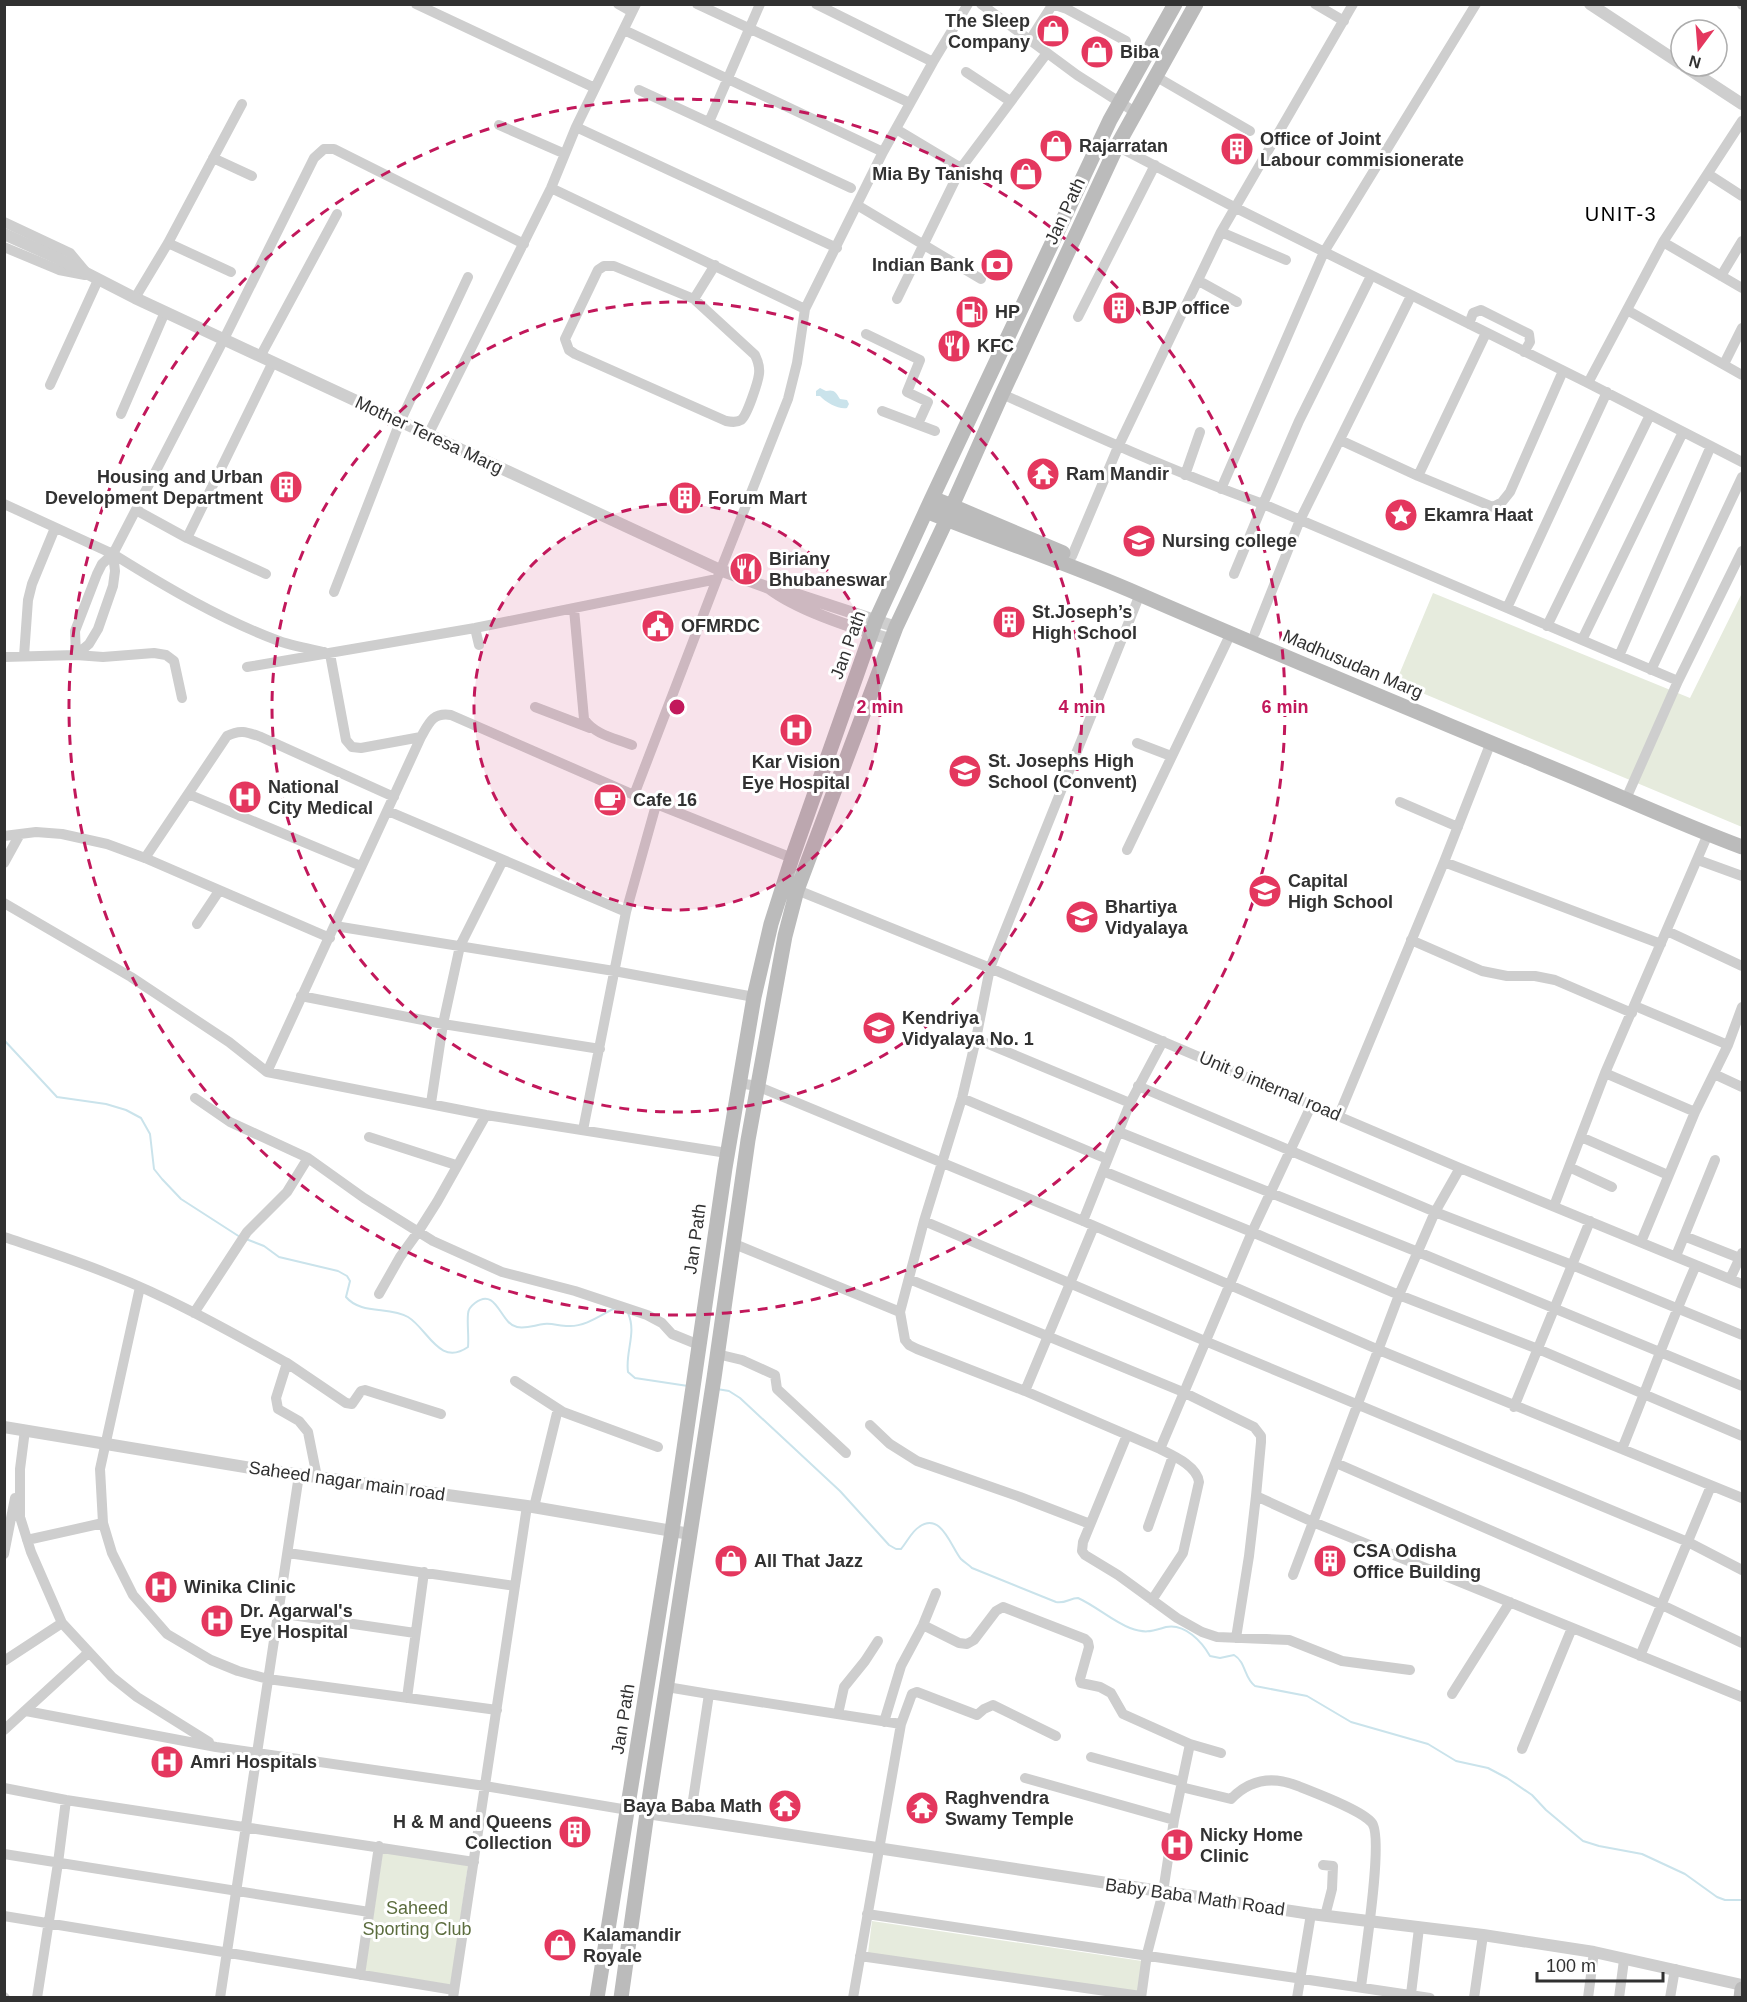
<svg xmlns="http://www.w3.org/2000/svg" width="1747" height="2002" font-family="Arial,sans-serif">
<rect width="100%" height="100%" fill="#fff"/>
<path fill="#e6ebdd" d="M1433 593 1690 698 1742 593V827L1396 682Z
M383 1850 468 1865 451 1985 365 1971Z
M872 1921 1142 1961 1138 1992 868 1953Z"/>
<path fill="#cae3eb" d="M820 388 826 391C834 389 836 392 840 399L847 400 849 404 847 408C840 410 826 403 820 396H816V391Z"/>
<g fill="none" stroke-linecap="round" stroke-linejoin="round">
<path stroke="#cae3eb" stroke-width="2" d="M4 1040 57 1097 106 1104 126 1110 141 1118 150 1134 154 1169 162 1179 181 1199 240 1237
M246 1239 264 1246 279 1257 338 1271 347 1276 350 1281 346 1297C361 1315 390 1306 408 1317 428 1329 439 1367 468 1347 469 1336 467 1325 468 1314 468 1310 471 1306 475 1303 497 1286 500 1324 517 1327 526 1329 535 1325 544 1324 552 1323 560 1326 568 1326 585 1327 601 1315 615 1308
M628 1313C637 1333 625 1352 628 1372L635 1378 688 1386
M717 1389 729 1391 740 1398 840 1491 889 1545 896 1549H901C907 1542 912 1531 919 1527 941 1511 951 1547 961 1559 964 1562 969 1565 972 1568L1056 1602C1065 1604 1070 1598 1078 1598 1096 1606 1112 1621 1130 1628 1146 1634 1152 1631 1166 1627 1185 1623 1202 1642 1210 1656L1220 1658 1234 1655C1246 1662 1244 1678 1255 1686L1307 1696 1351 1722 1428 1744 1456 1761 1488 1768 1507 1778 1532 1795 1546 1810 1583 1841 1599 1846 1642 1854 1685 1874 1717 1897 1725 1900H1742"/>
<path stroke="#cecece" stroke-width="10" d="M416 4 595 88
M618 4 632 12
M697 4 910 103
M816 4 933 62
M981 4 1077 75 1135 112
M1315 4 1344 21
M1742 4V5
M624 30 883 152
M1030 40 1051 7 1055 5 1067 9 1126 41
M966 72 1010 101
M1155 76 1250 131
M639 90 851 188
M709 122 760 4
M499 125 565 154
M576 127 837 248
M896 129 961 168
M1117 146 1234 207 1588 383 1742 462
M213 158 252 176
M1708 174 1742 196
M551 188 805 309
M857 205 981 279
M4 222 70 253 85 271
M1221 232 1286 260
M1663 242 1742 288
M168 243 231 272
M4 247 59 270 85 275
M1721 276 1742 241
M1199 281 1237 302
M135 298 168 243 242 104
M694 299 755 355C758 361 760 366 759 374 758 382 747 416 741 420 736 423 731 422 726 421L575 354 569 350 565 339 598 270 604 266H614L694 299 715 265
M897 299 961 168 1047 53
M1627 310 1742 375
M1078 317 1155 165
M1469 324 1473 313 1481 310 1529 334 1530 342 1524 352
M866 334 920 360 907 392 928 402 918 424
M261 355 337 214
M1724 364 1742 328
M1588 383 1663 242 1742 121
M50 385 98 280
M1002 394C1088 433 1174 472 1263 504L1299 421 1371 276
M882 411 935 431
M121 414 165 312
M428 435 551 188 576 127 636 4
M1340 440 1418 476 1486 333
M1185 475 1200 432
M1418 476 1493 507 1502 502 1510 492 1563 371
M1221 489 1324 252 1476 4
M4 504 113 554 224 339 314 158 324 149H334L524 244
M136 510 187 538 266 574
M187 538 273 362
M113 554 102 564 97 574 75 631 76 655 103 657 154 653 166 655 174 661 182 698
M113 554C166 587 220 619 279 641 293 646 309 649 324 652
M1072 556 1118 447 1221 232 1353 4
M1234 574 1263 504 1678 681 1742 551
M334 592 400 422 468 277
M1140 594 990 968 976 1039 962 1098 924 1221 900 1312 905 1340 909 1345 917 1349 1025 1391 1160 1449 1252 1232 1312 1104
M1507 608 1607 392
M574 609 584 719C595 735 615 738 632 745
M1547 626 1650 415
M475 628 479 645
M1255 633 1300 520 1411 296
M1582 640 1683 432
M330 654 346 740 352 747 361 748 421 737
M24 656 28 600 32 584 55 528
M1619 656 1711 446
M4 657 76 655 89 644 98 629 113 586 115 571 113 554
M247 667 475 628 717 579 788 399 797 363 805 309 883 152 933 62 968 4
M1651 670 1742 477
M535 707 590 728
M1137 743 1171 756
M1629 792 1678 681
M188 794 361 866
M634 795 717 579
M1400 802 1458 827
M388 811 626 912
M4 836 36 832 62 834 107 844 145 858 330 938
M1127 850 1231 633
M145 858 227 736C240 729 247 732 261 737L394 797
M1698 860 1742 876
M1444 862 1661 944
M4 863 20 834
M797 890 990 968 1460 1168 1742 1284
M4 903 131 977 229 1042 267 1072 486 1115 727 1153
M197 924 219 891
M335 926 614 971 754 997
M1667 931 1742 966
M1411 940 1482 971 1507 976H1535L1555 980 1632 1013
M301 996 443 1024 600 1049
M1635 1006 1728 1045
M976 1039 1130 1103
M267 1072 421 737C429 723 433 712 451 715L634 795 792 858
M1605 1073 1695 1112
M1714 1074 1742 1087
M739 1083 757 1086 1083 1221 1379 1350 1742 1498
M1138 1086 1435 1212 1572 1265 1742 1335
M195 1098 230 1122 308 1158 364 1198 433 1241 502 1272 575 1291 647 1315 662 1323 672 1334 699 1345
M962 1098 1107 1159
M431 1103 443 1024 460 946 503 860
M1339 1115 1444 862 1491 742
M583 1130 626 912 656 805
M1119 1132 1418 1252 1742 1386
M369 1137 456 1165
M1581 1137 1668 1175
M1569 1167 1612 1187
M1103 1171 1252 1232 1399 1295 1538 1349 1742 1436
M1554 1206 1605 1073 1708 834
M924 1221 1205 1341 1688 1542 1742 1570
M1083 1221 1130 1103 1163 1041
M1684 1236 1742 1259
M4 1237C40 1249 75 1260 109 1274 171 1298 229 1331 287 1363L276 1398 278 1409 299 1421 308 1432 317 1477
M1641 1242 1695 1112 1728 1045 1742 1007
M732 1243 900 1312
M1676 1256 1715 1160
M909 1279 1183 1392 1254 1427 1261 1436V1442L1256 1496 1313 1522 1742 1697
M1730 1279 1742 1253
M140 1287 100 1469 103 1523 112 1553 133 1595 167 1634 211 1660 238 1671 268 1679 497 1710
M379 1294 400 1257 418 1232 437 1202 486 1115
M194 1313 247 1232 287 1192 308 1158
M717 1354 742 1360 775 1375 777 1389 846 1453
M287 1363 346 1403 352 1404 361 1391 365 1390 441 1414
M515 1381 563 1412 658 1447
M1025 1391 1094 1226
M1514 1407 1590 1221
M870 1425 890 1444 917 1461 1020 1497 1090 1524
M25 1430 20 1469V1517L31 1552 62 1623 112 1677 137 1697 209 1742
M1127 1435 1083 1542 1082 1551 1085 1555 1118 1575 1177 1618 1202 1632 1217 1637 1289 1640 1342 1661 1410 1670
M1622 1449C1647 1388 1669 1326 1696 1265
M1336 1463 1662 1605 1742 1643
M534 1507 558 1409
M1148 1527 1173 1456
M27 1540 103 1523
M288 1553 515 1586
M4 1554 15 1498
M1293 1575 1399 1295 1435 1212 1460 1168
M1152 1600 1183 1553 1199 1482C1197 1466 1174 1456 1160 1449
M278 1613 415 1633
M923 1625 959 1643 967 1644 974 1640 996 1611 1003 1607 1085 1639 1088 1642 1089 1647 1080 1679 1081 1683 1100 1687 1111 1693 1123 1714 1190 1744
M1236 1638 1249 1556 1256 1496
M1640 1656 1711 1486
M4 1661 62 1623
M667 1687 709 1694
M1452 1694 1510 1602
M407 1698 424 1572
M26 1711 216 1747 485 1786 628 1810
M838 1714 844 1687 865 1661 878 1641
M884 1722 901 1666 923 1625 936 1593
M901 1724 912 1694 917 1692 977 1715 984 1709 993 1705 1056 1736
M4 1730 88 1653
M1522 1749 1572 1628
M1091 1757 1182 1782
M1025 1778 1174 1820
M1181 1787 1231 1799C1250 1779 1273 1776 1298 1786 1315 1793 1362 1810 1372 1823 1384 1839 1364 1961 1361 1987
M4 1788 66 1800 474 1862
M690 1820 709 1694 901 1724 853 1998
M4 1854 369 1912
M1323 1865 1333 1866 1332 1889 1325 1916
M867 1914 1430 1998
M4 1916 454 1990
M860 1956 1141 1996
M360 1975 379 1846
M1411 1994 1419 1928
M4 1997 5 1998
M37 1998 58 1863 66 1800
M220 1998 299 1475
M453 1998 527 1506
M1141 1998 1147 1954 1163 1892 1174 1820 1190 1744 1221 1753
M1297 1998 1311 1914
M1474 1998 1483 1935
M1588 1998 1594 1952
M1619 1998 1624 1960
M1670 1998 1675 1969"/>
<path stroke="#cecece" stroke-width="12" d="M1590 4 1681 64
M1684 66 1742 104
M4 234 55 257 135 298 720 570 769 588 783 590 896 627
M769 588C799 611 855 628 892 640
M4 1427 251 1468 527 1506 690 1534
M647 1813 1311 1914 1483 1935 1594 1952 1742 1985"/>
<path stroke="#bbb" stroke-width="15" d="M932 498 1110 120 1175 4
M1063 553 952 506 1002 394 1117 146 1196 4
M597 1998 672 1531 725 1168 754 997 771 924 792 858 876 620 926 511
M621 1998 647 1813 714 1378 748 1140 785 936 797 890 896 627 947 519 952 506 932 498 926 511C997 540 1071 564 1141 595 1274 653 1408 708 1542 764 1609 791 1675 822 1742 847
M1741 1998 1742 1989"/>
</g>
<circle cx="677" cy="707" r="203" fill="#c2185b" fill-opacity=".12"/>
<g fill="none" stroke="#c2185b" stroke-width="3" stroke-dasharray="10 8">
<circle cx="677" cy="707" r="203"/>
<circle cx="677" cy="707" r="405"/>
<circle cx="677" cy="707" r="608"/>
</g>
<defs>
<g id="shop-disc" transform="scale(1.725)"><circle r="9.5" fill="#e4375e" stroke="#fff"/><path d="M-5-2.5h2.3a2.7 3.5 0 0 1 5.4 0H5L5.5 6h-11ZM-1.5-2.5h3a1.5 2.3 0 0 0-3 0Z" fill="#fff"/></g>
<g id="building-disc" transform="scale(1.725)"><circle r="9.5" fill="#e4375e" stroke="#fff"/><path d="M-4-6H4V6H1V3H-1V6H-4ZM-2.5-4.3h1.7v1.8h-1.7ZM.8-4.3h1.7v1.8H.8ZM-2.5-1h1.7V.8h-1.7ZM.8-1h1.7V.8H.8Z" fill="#fff"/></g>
<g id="bank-disc" transform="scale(1.725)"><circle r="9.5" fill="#e4375e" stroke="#fff"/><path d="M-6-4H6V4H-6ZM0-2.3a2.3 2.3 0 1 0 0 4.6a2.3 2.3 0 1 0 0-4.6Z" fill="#fff"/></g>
<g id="fuel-disc" transform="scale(1.725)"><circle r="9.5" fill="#e4375e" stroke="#fff"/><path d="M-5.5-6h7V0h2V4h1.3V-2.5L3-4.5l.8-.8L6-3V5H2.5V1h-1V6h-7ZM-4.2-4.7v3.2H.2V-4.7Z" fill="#fff"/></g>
<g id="restaurant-disc" transform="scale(1.725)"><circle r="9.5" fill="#e4375e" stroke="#fff"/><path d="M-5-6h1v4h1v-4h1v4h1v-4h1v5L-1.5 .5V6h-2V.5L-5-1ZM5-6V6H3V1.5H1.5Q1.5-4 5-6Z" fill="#fff"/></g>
<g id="temple-disc" transform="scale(1.725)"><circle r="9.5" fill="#e4375e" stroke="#fff"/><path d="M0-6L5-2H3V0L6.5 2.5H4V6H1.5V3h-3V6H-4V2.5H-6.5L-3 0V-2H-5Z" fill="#fff"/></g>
<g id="sight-disc" transform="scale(1.725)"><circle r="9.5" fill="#e4375e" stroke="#fff"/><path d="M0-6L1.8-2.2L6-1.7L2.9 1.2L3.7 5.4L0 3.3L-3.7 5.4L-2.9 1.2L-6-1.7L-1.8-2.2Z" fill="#fff"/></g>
<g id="university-disc" transform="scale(1.725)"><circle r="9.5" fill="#e4375e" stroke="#fff"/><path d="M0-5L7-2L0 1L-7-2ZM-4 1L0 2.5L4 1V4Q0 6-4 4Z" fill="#fff"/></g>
<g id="civic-disc" transform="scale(1.725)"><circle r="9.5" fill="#e4375e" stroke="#fff"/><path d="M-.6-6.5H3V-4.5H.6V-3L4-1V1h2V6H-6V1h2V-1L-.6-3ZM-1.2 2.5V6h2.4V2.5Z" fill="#fff"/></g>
<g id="hospital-disc" transform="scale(1.725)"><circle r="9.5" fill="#e4375e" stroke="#fff"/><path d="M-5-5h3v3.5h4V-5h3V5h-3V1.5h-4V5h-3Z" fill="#fff"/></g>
<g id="school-disc" transform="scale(1.725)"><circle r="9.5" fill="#e4375e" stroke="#fff"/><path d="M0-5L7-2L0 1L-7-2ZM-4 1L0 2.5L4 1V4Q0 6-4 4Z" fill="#fff"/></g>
<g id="cafe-disc" transform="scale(1.725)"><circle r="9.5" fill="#e4375e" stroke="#fff"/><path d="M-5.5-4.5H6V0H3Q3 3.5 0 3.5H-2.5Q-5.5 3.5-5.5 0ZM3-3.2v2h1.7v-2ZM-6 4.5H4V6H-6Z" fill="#fff"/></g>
</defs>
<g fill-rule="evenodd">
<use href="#shop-disc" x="1053" y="31"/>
<use href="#shop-disc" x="1097" y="52"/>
<use href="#shop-disc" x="1056" y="146"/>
<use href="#building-disc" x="1237" y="149"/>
<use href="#shop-disc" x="1026" y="174"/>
<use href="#bank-disc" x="997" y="265"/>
<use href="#building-disc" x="1119" y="308"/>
<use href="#fuel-disc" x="972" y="312"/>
<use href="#restaurant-disc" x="954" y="346"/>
<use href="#temple-disc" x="1043" y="474"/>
<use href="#building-disc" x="286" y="487"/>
<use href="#building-disc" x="685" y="498"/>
<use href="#sight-disc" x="1401" y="515"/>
<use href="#university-disc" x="1139" y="541"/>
<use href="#restaurant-disc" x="746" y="569"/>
<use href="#building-disc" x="1009" y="622"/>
<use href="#civic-disc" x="658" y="626"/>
<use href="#hospital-disc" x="796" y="730"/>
<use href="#school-disc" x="965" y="771"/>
<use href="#hospital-disc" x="245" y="797"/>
<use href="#cafe-disc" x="610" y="800"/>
<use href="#school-disc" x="1265" y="891"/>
<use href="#school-disc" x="1082" y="917"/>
<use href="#school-disc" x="879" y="1028"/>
<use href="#shop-disc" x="731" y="1561"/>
<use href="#building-disc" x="1330" y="1561"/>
<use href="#hospital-disc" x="161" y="1587"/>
<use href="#hospital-disc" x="217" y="1621"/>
<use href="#hospital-disc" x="167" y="1762"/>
<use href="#temple-disc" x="785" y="1806"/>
<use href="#temple-disc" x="922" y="1808"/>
<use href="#building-disc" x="575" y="1832"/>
<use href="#hospital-disc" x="1177" y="1845"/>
<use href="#shop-disc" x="560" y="1945"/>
</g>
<g text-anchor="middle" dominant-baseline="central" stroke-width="6" stroke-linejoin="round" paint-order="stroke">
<g font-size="18" font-weight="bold" fill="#313131" stroke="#fff" text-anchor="start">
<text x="1030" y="21" text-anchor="end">The Sleep<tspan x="1030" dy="21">Company</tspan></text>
<text x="1120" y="52">Biba</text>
<text x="1260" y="139">Office of Joint<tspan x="1260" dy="21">Labour commisionerate</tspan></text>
<text x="1079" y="146">Rajarratan</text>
<text x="1003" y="174" text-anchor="end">Mia By Tanishq</text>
<text x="974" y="265" text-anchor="end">Indian Bank</text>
<text x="1142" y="308">BJP office</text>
<text x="995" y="312">HP</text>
<text x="977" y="346">KFC</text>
<text x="1066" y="474">Ram Mandir</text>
<text x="263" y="477" text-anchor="end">Housing and Urban<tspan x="263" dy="21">Development Department</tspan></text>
<text x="708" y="498">Forum Mart</text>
<text x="1424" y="515">Ekamra Haat</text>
<text x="1162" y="541">Nursing college</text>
<text x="769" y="559">Biriany<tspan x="769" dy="21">Bhubaneswar</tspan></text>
<text x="1032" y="612">St.Joseph’s<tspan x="1032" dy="21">High School</tspan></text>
<text x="681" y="626">OFMRDC</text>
<text x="988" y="761">St. Josephs High<tspan x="988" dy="21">School (Convent)</tspan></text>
<text x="796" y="762" text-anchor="middle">Kar Vision<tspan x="796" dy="21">Eye Hospital</tspan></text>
<text x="268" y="787">National<tspan x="268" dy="21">City Medical</tspan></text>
<text x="633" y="800">Cafe 16</text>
<text x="1288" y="881">Capital<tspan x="1288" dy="21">High School</tspan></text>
<text x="1105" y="907">Bhartiya<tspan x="1105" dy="21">Vidyalaya</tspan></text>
<text x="902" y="1018">Kendriya<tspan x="902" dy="21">Vidyalaya No. 1</tspan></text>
<text x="1353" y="1551">CSA Odisha<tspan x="1353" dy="21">Office Building</tspan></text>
<text x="754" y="1561">All That Jazz</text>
<text x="184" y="1587">Winika Clinic</text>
<text x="240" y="1611">Dr. Agarwal's<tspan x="240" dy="21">Eye Hospital</tspan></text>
<text x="190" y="1762">Amri Hospitals</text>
<text x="945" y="1798">Raghvendra<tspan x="945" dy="21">Swamy Temple</tspan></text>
<text x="762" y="1806" text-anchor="end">Baya Baba Math</text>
<text x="552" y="1822" text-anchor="end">H &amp; M and Queens<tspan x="552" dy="21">Collection</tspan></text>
<text x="1200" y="1835">Nicky Home<tspan x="1200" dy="21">Clinic</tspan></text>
<text x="583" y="1935">Kalamandir<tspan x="583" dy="21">Royale</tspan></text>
</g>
<g font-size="18" fill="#313131" stroke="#fff">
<text transform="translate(1065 211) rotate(-65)">Jan Path</text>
<text transform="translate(429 435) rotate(25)">Mother Teresa Marg</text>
<text transform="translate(848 645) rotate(-70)">Jan Path</text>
<text transform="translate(1353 664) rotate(23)">Madhusudan Marg</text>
<text transform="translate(1270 1086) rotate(23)">Unit 9 internal road</text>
<text transform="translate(695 1239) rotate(-82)">Jan Path</text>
<text transform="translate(347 1481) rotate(8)">Saheed nagar main road</text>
<text transform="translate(623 1719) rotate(-81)">Jan Path</text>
<text transform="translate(1195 1897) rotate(8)">Baby Baba Math Road</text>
</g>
<g font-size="18" fill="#5c6d3e" stroke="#fff">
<text x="417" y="1908">Saheed<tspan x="417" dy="21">Sporting Club</tspan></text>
</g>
<g font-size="20" letter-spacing="1.5" fill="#000" stroke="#fff">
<text x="1621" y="214">UNIT-3</text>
</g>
</g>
<circle cx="677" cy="707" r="9" fill="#c2185b" stroke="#fff" stroke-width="3"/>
<g font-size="18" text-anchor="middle" font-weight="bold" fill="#c2185b" stroke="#fff" stroke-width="6" stroke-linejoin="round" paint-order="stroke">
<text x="880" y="713">2 min</text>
<text x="1082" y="713">4 min</text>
<text x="1285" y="713">6 min</text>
</g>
<rect width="1747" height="2002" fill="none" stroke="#313131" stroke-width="12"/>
<g transform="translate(1699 48) rotate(196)"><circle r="28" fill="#ffffff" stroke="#adadad" stroke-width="1.5"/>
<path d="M0-4.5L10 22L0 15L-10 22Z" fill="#e4375e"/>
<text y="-9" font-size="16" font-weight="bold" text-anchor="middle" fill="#313131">N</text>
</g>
<path d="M1537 1972v9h126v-9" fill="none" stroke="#313131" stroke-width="3"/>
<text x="1546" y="1972" font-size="18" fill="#313131" stroke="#ffffff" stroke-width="4.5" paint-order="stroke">100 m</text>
</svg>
